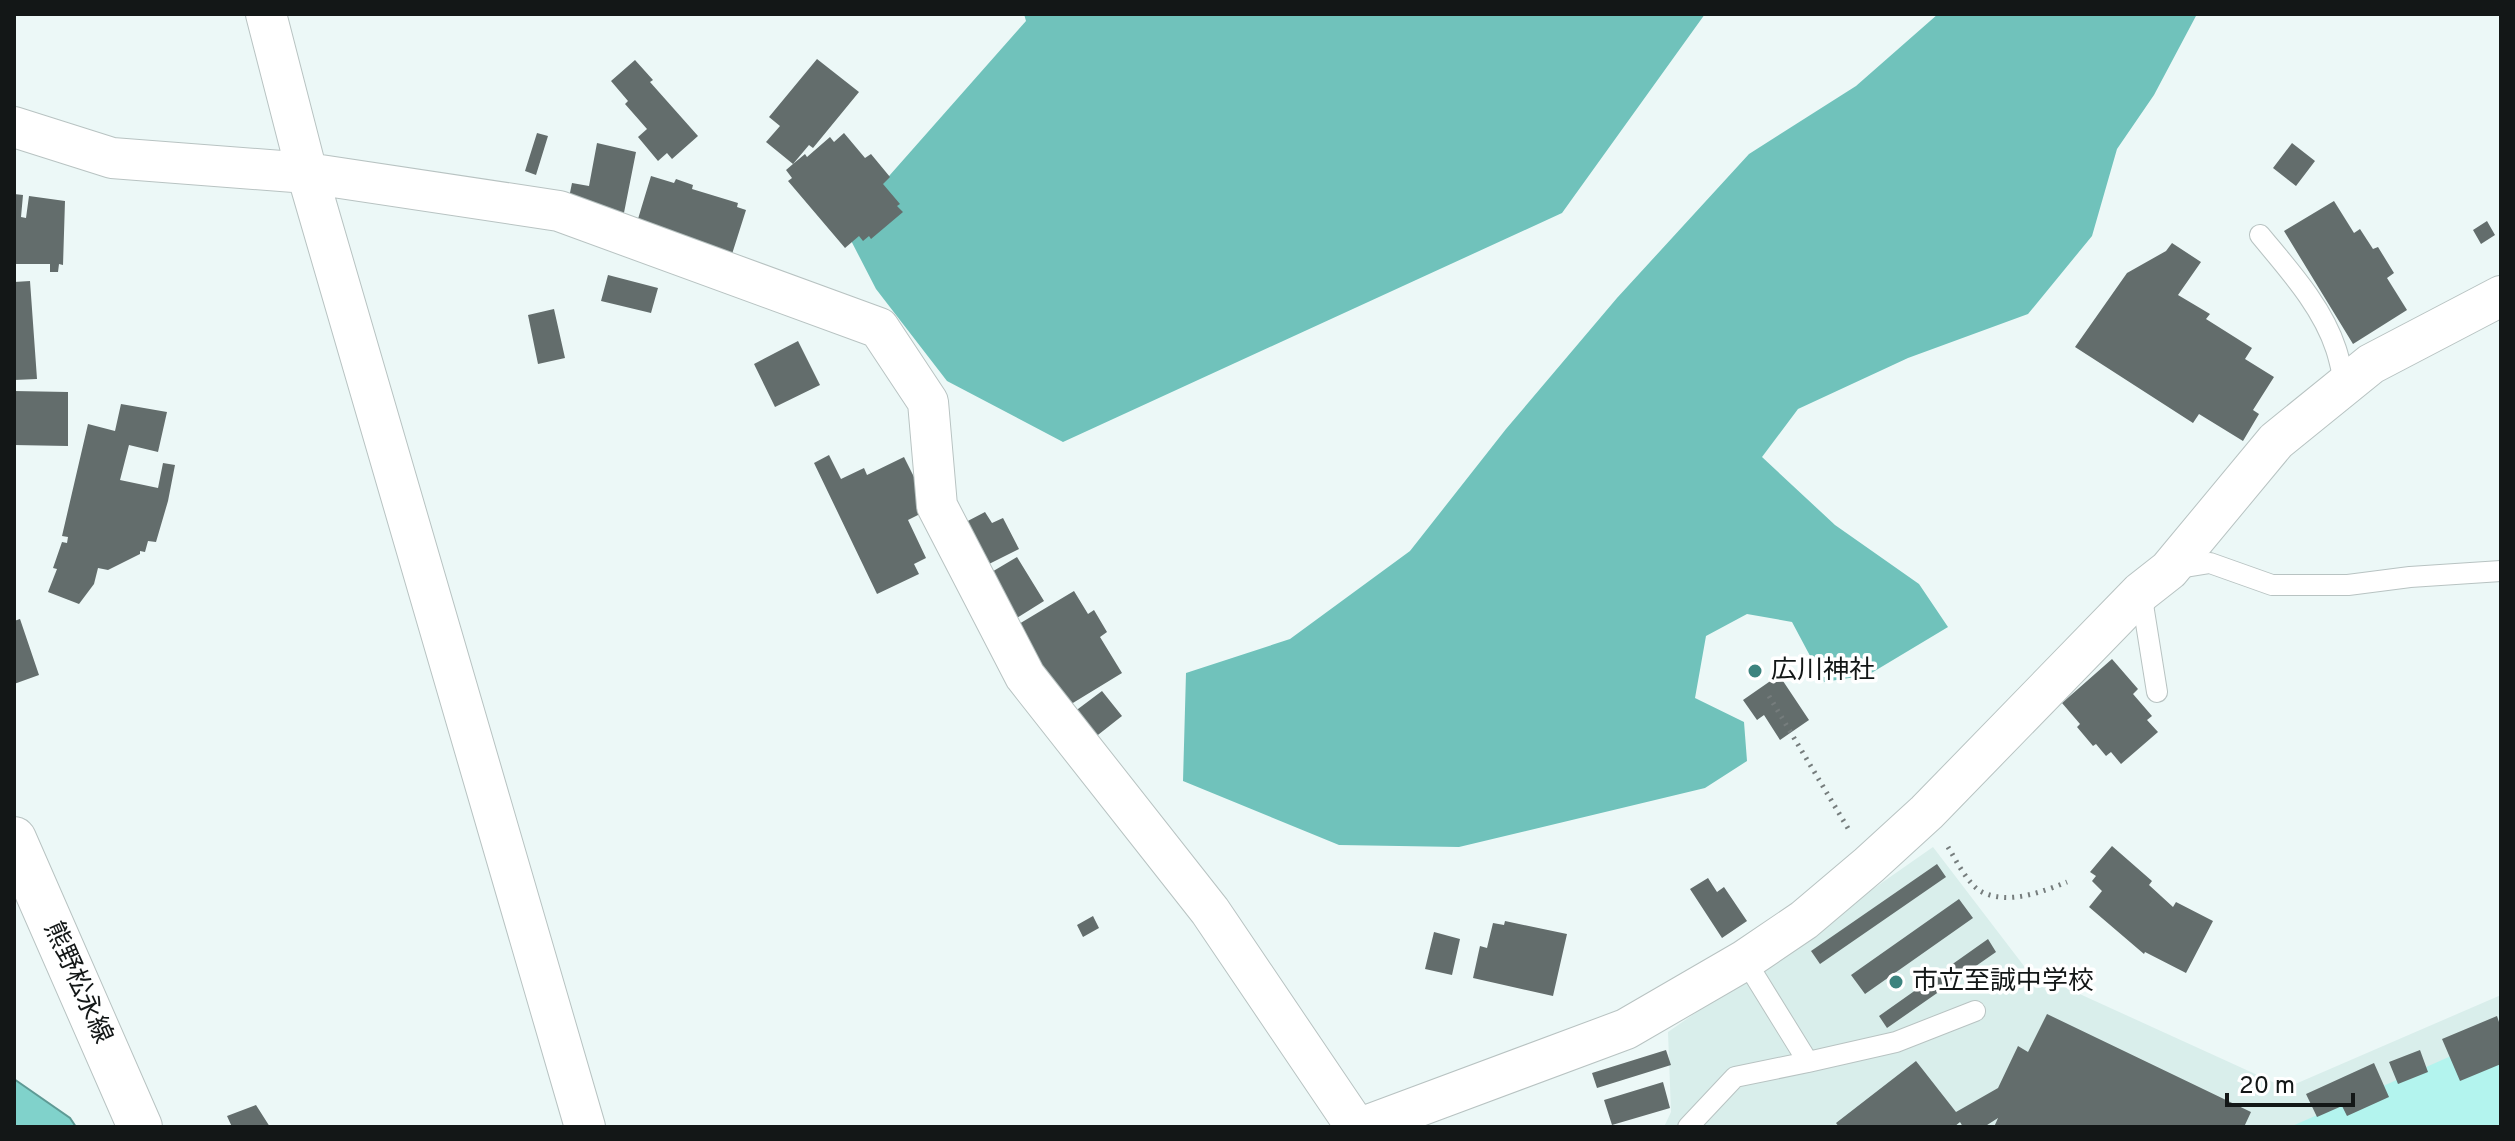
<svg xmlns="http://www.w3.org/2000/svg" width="2515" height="1141" font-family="Overpass,'Noto Sans JP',sans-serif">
<rect width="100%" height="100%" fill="#ecf8f7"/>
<path fill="#d9eeeb" d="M1933 847 2027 970 2286 1088 2501 995V1127H1664L1671 1112 1668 1032Z"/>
<path fill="#b3f4ee" d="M2501 1034V1127H2290Z"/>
<path fill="#70c2bb" d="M1024 14H1705L1562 213 1063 442 947 381 876 289 844 227 1026 21Z
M1938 14H2197L2154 95 2117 149 2092 236 2028 314 1908 358 1798 409 1762 457 1835 525 1919 584 1948 627 1868 675 1824 682 1792 622 1747 614 1706 636 1695 698 1744 722 1747 761 1705 788 1459 847 1339 845 1183 781 1186 673 1290 639 1410 551 1506 429 1617 298 1749 154 1856 86Z"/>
<path fill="#80d2cb" stroke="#5f9a95" stroke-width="2" d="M14 1079 70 1118 76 1127H14Z"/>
<path fill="#636d6c" d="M817 59 859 92 813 148 809 145 793 164 805 154 807 157 830 137 834 142 844 133 865 158 871 154 890 177 883 184 900 204 897 206 903 212 871 239 869 236 863 241 859 236 845 248 788 181 792 178 786 170 793 164 766 142 780 126 769 117Z
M635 60 653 80 650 82 698 136 672 159 667 153 658 161 638 137 647 129 625 104 628 101 611 81Z
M537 133 548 136 536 175 525 171Z
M597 143 636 152 620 233 564 222 572 183 589 186Z
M2292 143 2315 161 2296 186 2273 168Z
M651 176 674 183 676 179 693 185 692 189 738 203 737 207 746 210 726 273 631 242Z
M14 194 23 195 21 217 26 218 29 196 65 201 63 265 59 264 58 272H50V264H14Z
M2334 201 2354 233 2360 229 2373 249 2378 247 2394 273 2387 278 2407 310 2353 344 2284 231Z
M2487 221 2495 235 2481 244 2473 230Z
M2172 243 2201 262 2178 295 2210 314 2206 319 2252 348 2245 359 2274 377 2253 410 2259 414 2243 441 2199 414 2193 423 2075 347 2127 273 2166 251Z
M608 275 658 288 651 313 601 301Z
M30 281 37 379 14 380V282Z
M554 309 565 358 538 364 528 315Z
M798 341 820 385 775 407 754 364Z
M14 391 68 392V446L14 445Z
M121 404 167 412 158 452 129 445 120 480 158 488 163 463 175 465 168 501 156 542 148 541 145 552 140 551V554L108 570 98 568 94 584 79 604 48 592 57 569 53 568 62 542 67 543 68 537 62 536 88 424 115 431Z
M829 455 841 479 864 468 867 475 904 457 930 509 908 520 926 558 914 564 919 574 877 594 814 463Z
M985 512 992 523 1003 518 1019 549 983 567 962 524Z
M1017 557 1044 601 1012 621 985 576Z
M1074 591 1088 614 1094 610 1107 632 1100 637 1122 673 1063 709 1014 627Z
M20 619 39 675 14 684V621Z
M2112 659 2138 689 2133 694 2152 716 2147 720 2158 732 2121 764 2111 752 2106 756 2096 744 2093 746 2077 727 2080 724 2062 703Z
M1779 675 1809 720 1780 740 1764 715 1757 720 1743 700Z
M1102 691 1122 716 1089 742 1066 718Z
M2112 846 2152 881 2149 885 2173 907 2176 902 2213 921 2186 973 2145 952 2144 954 2089 907 2102 891 2092 881 2096 876 2090 872Z
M1937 864 1946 877 1820 964 1811 951Z
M1708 878 1717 892 1724 887 1747 921 1722 938 1690 889Z
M1959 899 1973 918 1865 994 1851 975Z
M1093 916 1099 928 1083 937 1077 925Z
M1505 921 1567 934 1553 996 1473 978 1480 946 1487 948 1493 923 1504 925Z
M1434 932 1460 939 1452 975 1425 969Z
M1988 939 1996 952 1887 1028 1879 1016Z
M2047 1014 2251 1112 2244 1127H1994L1998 1118 1984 1127H1963L1960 1122 1954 1127H1839L1836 1123 1916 1061 1956 1112 1998 1088 2018 1046 2028 1052Z
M2497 1016 2501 1028V1064L2460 1081 2442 1039Z
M1666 1050 1671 1065 1597 1088 1592 1073Z
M2420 1050 2428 1072 2398 1084 2389 1062Z
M2374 1063 2389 1097 2347 1116 2342 1106 2317 1117 2306 1094Z
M1663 1082 1670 1108 1612 1125 1604 1100Z
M256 1105 270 1127H232L227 1116Z"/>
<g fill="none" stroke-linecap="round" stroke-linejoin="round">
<g stroke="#b8c3c2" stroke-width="22">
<path id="lane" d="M2260 235C2288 269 2322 306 2336 349 2340 361 2342 373 2345 385
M2173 569 2210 563 2272 585H2348L2410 577 2501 571
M2141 592 2157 692
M1808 1062 1896 1042 1975 1011
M1688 1127 1735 1077 1808 1062 1745 960"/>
</g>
<g stroke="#b8c3c2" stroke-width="42">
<path id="street" d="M266 14 307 173 585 1127
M14 127 112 158 307 173 559 211 879 328 928 402 937 506 1025 676 1210 911 1356 1127
M1363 1127 1626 1029 1745 960 1804 920 1869 865 1927 812 2141 592 2169 570 2276 441 2371 364 2501 296"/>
</g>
<g stroke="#b8c3c2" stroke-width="46">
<path id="secondary" d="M14 839 140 1127"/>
</g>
<path stroke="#767d7d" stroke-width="5" stroke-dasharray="2 6" stroke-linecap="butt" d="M1769 696 1849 830
M1948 847C1956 860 1968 885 1982 892 2008 905 2042 892 2067 882"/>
<use href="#lane" stroke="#fff" stroke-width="20"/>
<use href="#street" stroke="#fff" stroke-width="40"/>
<use href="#secondary" stroke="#fff" stroke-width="44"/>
</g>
<g fill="#3c837e" stroke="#fff" stroke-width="3">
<circle cx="1755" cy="671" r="8"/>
<circle cx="1896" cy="982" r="8"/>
</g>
<g text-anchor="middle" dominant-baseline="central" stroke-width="7" stroke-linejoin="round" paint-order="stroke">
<g font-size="26" fill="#131717" stroke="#fff" text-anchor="start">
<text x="1771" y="671">広川神社</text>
<text x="1912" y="982">市立至誠中学校</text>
</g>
<g font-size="26" fill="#131717" stroke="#fff">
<text transform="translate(77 983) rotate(66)">熊野松永線</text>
</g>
</g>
<rect width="2515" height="1141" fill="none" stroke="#131717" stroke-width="32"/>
<path d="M2227 1093v12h126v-12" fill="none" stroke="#131717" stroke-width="4"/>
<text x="2239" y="1093" font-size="24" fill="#131717" stroke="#ffffff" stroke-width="6" paint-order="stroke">20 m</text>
</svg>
